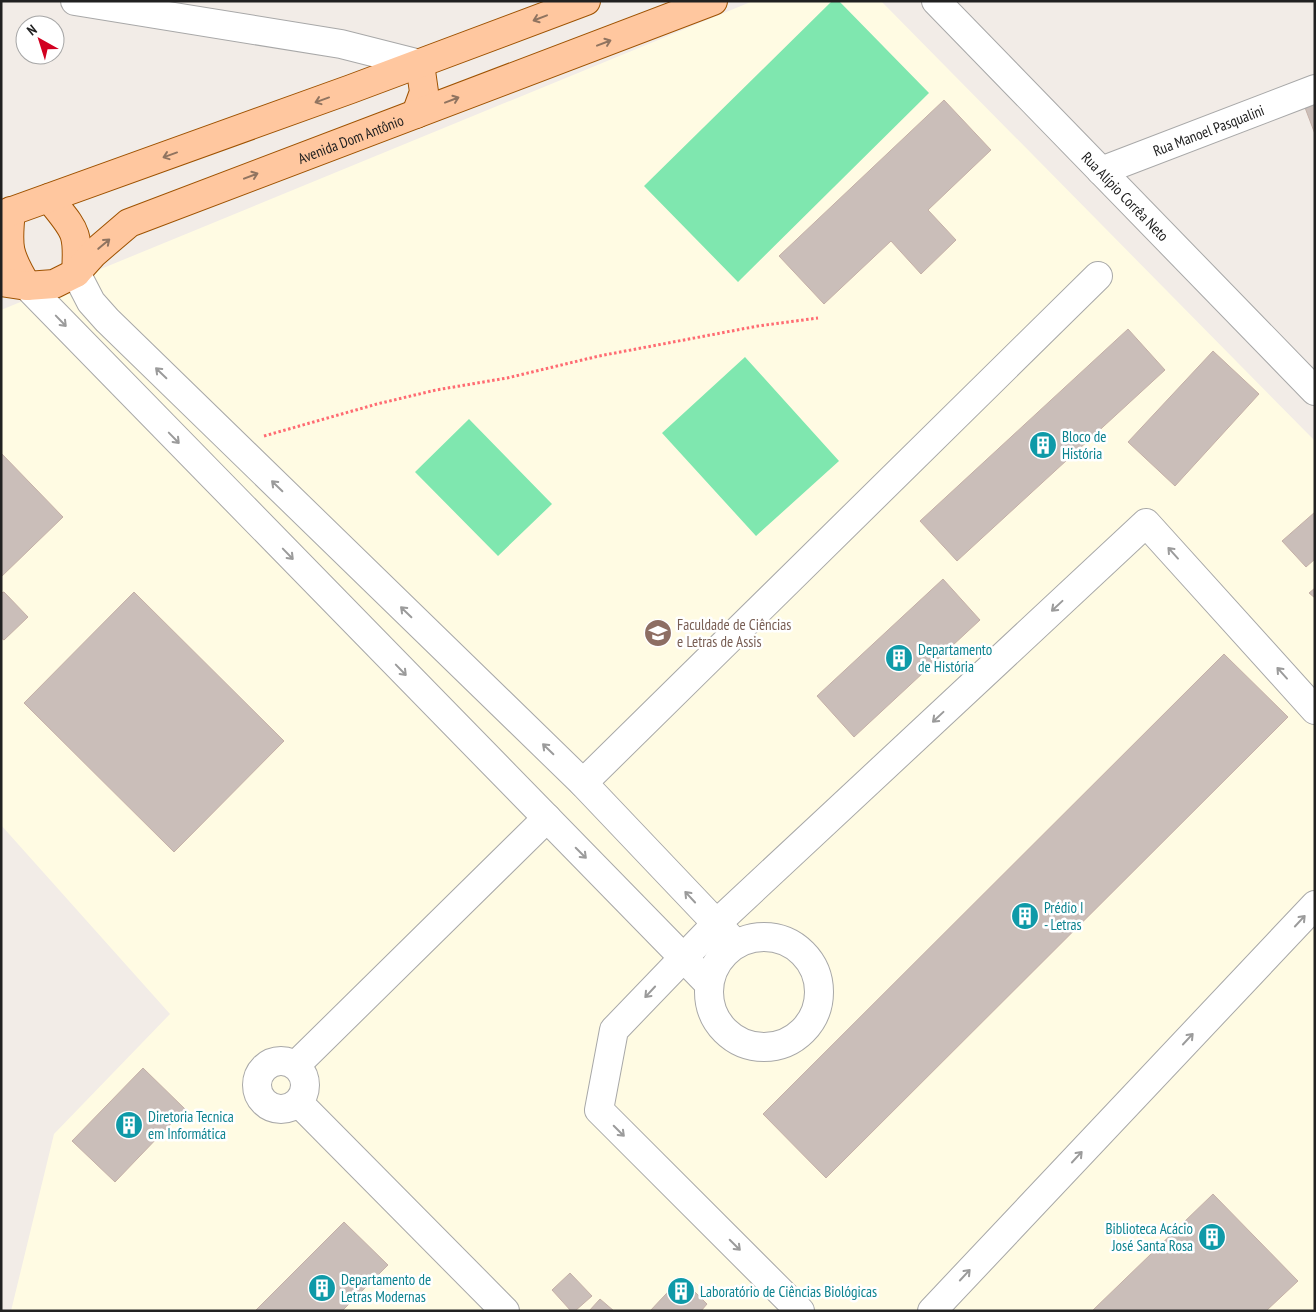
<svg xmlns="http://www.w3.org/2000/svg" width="1316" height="1312" font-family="'PT Sans Narrow',sans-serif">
<rect width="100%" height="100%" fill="#f2ece7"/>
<path fill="#fffbe3" d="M753 1H881L1315 441V1311H11L54 1134 170 1014 1 825V310Z"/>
<path fill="#7fe7af" d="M832 1H839L929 93 738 282 644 186Z
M745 357 839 461 756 536 662 433Z
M469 419 552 504 498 556 415 472Z"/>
<path fill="#cabeb9" stroke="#c5b0a7" d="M944 100 991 150 928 210 956 240 921 274 891 241 824 304 779 256Z
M1315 101V134L1304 105Z
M1128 329 1165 370 957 561 920 521Z
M1213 351 1259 394 1175 486 1128 442Z
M1 453 63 517 1 577Z
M1315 512V559L1306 567 1282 541Z
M943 579 980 620 854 737 817 696Z
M1315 588V598L1309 593Z
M4 592 28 617 4 640 1 638V593Z
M134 592 284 741 174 852 24 703Z
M1224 654 1288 717 826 1178 763 1114Z
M143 1068 185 1109 115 1182 72 1141Z
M1213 1194 1298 1281 1266 1311H1092Z
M344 1222 388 1265 342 1311H255Z
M570 1273 592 1296 575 1311H571L552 1290Z
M681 1278 707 1304 701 1311H650Z
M600 1299 614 1311H589Z"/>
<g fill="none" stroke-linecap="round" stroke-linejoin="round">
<g stroke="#a8a8a8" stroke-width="30">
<g id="minor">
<path d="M75 1 341 44 420 64"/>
<path id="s1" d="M936 1 1315 391"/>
<path id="s2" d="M1101 171 1315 89"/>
<path d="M76 273 91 302 107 320 583 783 736 944"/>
<path d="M27 286 709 984"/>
<path d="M583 783 1098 276"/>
<circle cx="764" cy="992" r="55"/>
<circle cx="281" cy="1085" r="24"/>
<path d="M296 1065 547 818"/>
<path d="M299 1103 505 1311"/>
<path d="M800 1311 599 1110 614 1030 716 924 1146 523 1315 710"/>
<path d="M932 1311 1315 905"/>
</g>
</g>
<g stroke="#9e5200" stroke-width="30">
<g id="major">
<path d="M416 114 424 92 420 64"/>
<path d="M49 198C75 231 79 230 76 273"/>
<path d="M11 211C7 248 8 254 27 286"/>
<path d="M1 215 351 89 586 1"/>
<path id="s3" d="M1 282 27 286 54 284 76 273 94 253 129 223 713 1"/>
</g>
</g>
<path stroke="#ff6b72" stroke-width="3" stroke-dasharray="2.5 2.5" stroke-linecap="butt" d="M264 436 377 404 436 390 507 378 599 356 758 326 818 318"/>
<use href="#minor" stroke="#fff" stroke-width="28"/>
<use href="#major" stroke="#ffc79f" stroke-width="28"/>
</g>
<defs><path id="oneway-shaft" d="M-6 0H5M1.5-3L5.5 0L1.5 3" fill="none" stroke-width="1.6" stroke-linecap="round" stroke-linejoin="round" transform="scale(1.25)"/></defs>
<g stroke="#907460">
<use href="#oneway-shaft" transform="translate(540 18) rotate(159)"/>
<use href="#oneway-shaft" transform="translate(604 43) rotate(-21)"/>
<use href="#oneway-shaft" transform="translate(322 100) rotate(160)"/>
<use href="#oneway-shaft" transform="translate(452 100) rotate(-21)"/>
<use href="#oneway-shaft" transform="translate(170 155) rotate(160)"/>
<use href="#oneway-shaft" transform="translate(251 176) rotate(-21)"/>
<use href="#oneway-shaft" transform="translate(104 244) rotate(-40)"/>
</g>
<g stroke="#9b9b9b">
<use href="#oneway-shaft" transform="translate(61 321) rotate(46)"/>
<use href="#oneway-shaft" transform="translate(161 373) rotate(-136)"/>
<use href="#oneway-shaft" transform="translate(174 438) rotate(46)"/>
<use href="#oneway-shaft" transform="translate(277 486) rotate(-136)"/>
<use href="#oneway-shaft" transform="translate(1173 553) rotate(-132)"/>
<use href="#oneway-shaft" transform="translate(288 554) rotate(46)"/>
<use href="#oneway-shaft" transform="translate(1057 606) rotate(137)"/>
<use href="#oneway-shaft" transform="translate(406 612) rotate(-136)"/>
<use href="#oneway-shaft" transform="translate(401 670) rotate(46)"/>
<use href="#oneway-shaft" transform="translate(1282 673) rotate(-132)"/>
<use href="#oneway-shaft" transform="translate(938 717) rotate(137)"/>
<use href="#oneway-shaft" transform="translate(548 749) rotate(-136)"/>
<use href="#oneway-shaft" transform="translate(581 853) rotate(45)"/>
<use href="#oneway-shaft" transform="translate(690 897) rotate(-133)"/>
<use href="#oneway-shaft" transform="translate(1300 921) rotate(-47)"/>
<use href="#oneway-shaft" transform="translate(650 992) rotate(133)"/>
<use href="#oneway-shaft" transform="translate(1188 1039) rotate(-47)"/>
<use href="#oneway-shaft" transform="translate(619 1131) rotate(45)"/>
<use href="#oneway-shaft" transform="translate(1077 1157) rotate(-47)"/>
<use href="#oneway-shaft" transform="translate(735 1245) rotate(45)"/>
<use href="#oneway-shaft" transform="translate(965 1275) rotate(-47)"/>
</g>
<defs>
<g id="building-disc" transform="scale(1.4375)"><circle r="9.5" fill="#0f9aa8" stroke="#fff"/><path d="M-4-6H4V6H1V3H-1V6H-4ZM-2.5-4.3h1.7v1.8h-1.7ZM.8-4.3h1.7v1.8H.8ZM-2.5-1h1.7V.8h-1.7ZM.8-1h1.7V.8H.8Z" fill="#fff"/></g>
<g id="university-disc" transform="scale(1.4375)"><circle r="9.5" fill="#8d6e63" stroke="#fff"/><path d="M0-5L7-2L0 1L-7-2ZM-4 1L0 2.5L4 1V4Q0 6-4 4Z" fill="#fff"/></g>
</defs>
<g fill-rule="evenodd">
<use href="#building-disc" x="1043" y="445"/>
<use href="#university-disc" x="658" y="633"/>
<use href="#building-disc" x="899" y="658"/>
<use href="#building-disc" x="1025" y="916"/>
<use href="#building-disc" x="129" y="1125"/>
<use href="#building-disc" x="1212" y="1237"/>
<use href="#building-disc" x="322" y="1288"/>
<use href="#building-disc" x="681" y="1291"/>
</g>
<g text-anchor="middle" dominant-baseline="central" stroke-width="5" stroke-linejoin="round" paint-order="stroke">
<g font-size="15" fill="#212121" stroke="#fff">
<text stroke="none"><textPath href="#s2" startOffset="115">Rua Manoel Pasqualini</textPath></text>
<text stroke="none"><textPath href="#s3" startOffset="388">Avenida Dom Antônio</textPath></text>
<text stroke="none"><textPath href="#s1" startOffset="272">Rua Alípio Corrêa Neto</textPath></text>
</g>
<g font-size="15" fill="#0d838f" stroke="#fff" text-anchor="start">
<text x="1062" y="436">Bloco de<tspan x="1062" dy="17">História</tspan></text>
<text x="918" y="649">Departamento<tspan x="918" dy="17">de História</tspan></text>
<text x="1044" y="907">Prédio I<tspan x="1044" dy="17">- Letras</tspan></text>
<text x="148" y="1116">Diretoria Tecnica<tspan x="148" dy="17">em Informática</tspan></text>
<text x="1193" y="1228" text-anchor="end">Biblioteca Acácio<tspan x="1193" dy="17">José Santa Rosa</tspan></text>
<text x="341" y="1279">Departamento de<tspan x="341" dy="17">Letras Modernas</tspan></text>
<text x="700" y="1291">Laboratório de Ciências Biológicas</text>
</g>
<g font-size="15" fill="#785e54" stroke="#fff" text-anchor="start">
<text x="677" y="624">Faculdade de Ciências<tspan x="677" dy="17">e Letras de Assis</tspan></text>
</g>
</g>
<rect width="1316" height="1312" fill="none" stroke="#212121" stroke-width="5"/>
<g transform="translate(40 40) rotate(321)"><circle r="24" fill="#ffffff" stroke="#a6a6a6"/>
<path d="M0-4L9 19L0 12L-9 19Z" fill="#d20020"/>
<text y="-8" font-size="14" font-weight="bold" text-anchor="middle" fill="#212121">N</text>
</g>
</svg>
